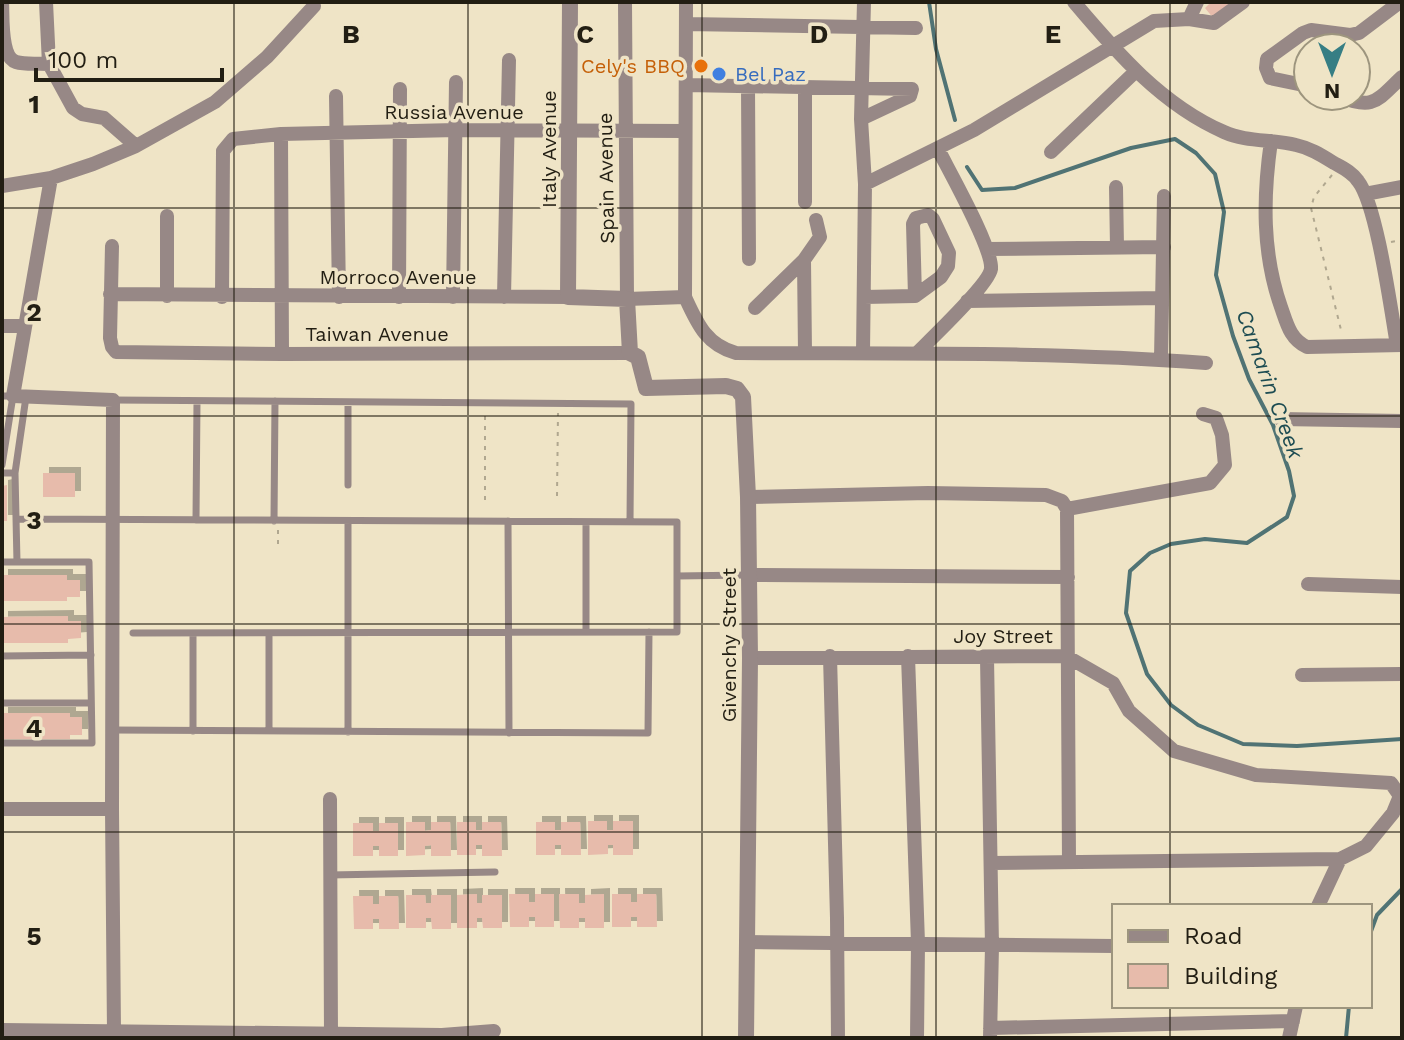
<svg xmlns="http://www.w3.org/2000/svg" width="1404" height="1040" font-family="'Work Sans',sans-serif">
<defs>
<filter id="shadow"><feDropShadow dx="6" dy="-6" stdDeviation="0" flood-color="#0004"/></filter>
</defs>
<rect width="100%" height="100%" fill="#efe4c6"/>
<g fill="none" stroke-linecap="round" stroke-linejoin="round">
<path stroke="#507374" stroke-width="4" d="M929 2 936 49 955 120
M967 167 982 190 1015 188 1131 148 1175 139 1196 153 1215 174 1224 212 1216 275 1233 336 1249 379 1273 425 1289 471 1294 496 1287 517 1247 543 1205 539 1171 544 1150 553 1130 571 1126 613 1147 674 1171 705 1198 725 1243 744 1297 746 1402 739
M1370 934 1377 915 1402 889
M1346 1038 1349 1006"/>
</g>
<path fill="#e7bbab" filter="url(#shadow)" d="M1211 2H1234L1214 19 1205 8Z
M43 473H75V497H43Z
M7 485V521H2V486Z
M2 575H67V580H80V597H67V601H2Z
M68 616V621H81V638L68 639V643H2V617Z
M2 713H70V717H82V735H70V739H2Z
M588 821H607V830H613V821H633V855H613V845H608V854L588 855Z
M406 822H425V831L431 830V822H450L451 856H431V845L425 846V855L406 856Z
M457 822H476V830H482V822H501L502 856H482V845H476V855H457Z
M536 822H555V830H561V822H580L581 855H561V845H555V855H536Z
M353 823H373V831H379V823H398V856H379V846H373V856H353Z
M477 894V903H482V895H502V928H483L482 918H477V928H457V895Z
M509 894H529V902H535V894H554V927H535V917H529V927H510Z
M559 894H579V903H585V895L604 894V928H585V918H579V928H560Z
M612 894H631V902H637V894H656L657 927H637V917H631V927H612Z
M406 895H425L426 903H431V895H451V929H432L431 918H426V928H406Z
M353 896H373V904H379V896H398L399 929H379V919H373V929H354Z"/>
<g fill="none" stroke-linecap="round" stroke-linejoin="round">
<path stroke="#b0a78f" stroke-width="2" stroke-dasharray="4 6" stroke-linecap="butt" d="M1332 175 1314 197 1311 208 1342 334
M1391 242 1402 240
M557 496 558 413
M485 500V412
M278 530V548"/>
<path stroke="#978886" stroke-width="7" d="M2 396H13L2 465
M113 400 631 404 630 522
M2 473H15
M348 485V402
M16 519 677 522V632L133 633
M196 520 197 401
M274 521 275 401
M348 521V732
M508 521 509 733
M586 522V632
M2 562H89L92 743H2
M17 562 15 473 26 397
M677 576 747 575
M193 633V731
M269 633V731
M2 656 91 655
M2 703H91
M112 730 648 733 649 632
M329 875 495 872"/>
<path stroke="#978886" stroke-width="14" d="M2 2C3 18 0 57 16 62 26 65 38 63 49 64
M46 2 49 64 73 108 82 114 104 118 136 146
M625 2 627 299 685 297
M686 2 685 297C697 323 706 345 736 353 893 354 1050 351 1206 363
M1074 2C1117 53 1162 105 1224 132 1246 142 1272 139 1296 145 1310 148 1321 155 1334 163 1343 168 1352 172 1358 181 1377 205 1391 311 1397 345
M1189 19 1197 2
M686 24 916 28
M686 85 912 89 910 96 861 119
M1308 86 1270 78 1266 68 1267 59 1303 33 1311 30 1350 35 1359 33 1400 2
M748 87 749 259
M805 87V202
M336 96 339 297
M1339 96C1374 111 1377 100 1402 77
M281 134 282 354
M1271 141C1263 197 1262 253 1281 307 1287 324 1290 339 1307 347L1402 345
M1051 152 1135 72
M51 178 13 396 113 400 112 809 114 1032
M865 184 974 130 1154 21 1189 19 1214 23 1243 2
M2 186 51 178 93 164 136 146 215 102 267 57 314 6
M1116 187 1117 247
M1365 194 1402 187
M167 216V296
M112 246 110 338 112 347 116 352 282 354 630 353
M987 249 1164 247
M804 260 820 237 816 220
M110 294 568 297
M222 297 223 151 233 139 281 134 456 130 685 131
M399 297 400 89
M453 297 456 82
M504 297 509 60
M864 297 915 296 941 277 948 266 949 253 933 219 928 215 916 218 913 224 915 296
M967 301 1161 298
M755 308 804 260 805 353
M2 326H25
M863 353 865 184 861 119 864 2
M917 353C931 339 989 284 991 269 993 248 949 171 938 149
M1161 359 1164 196
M1280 419 1402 421
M748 497 928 493 1046 495 1062 501 1067 509
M1067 509 1069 862
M1067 509 1210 483 1225 465 1222 435 1216 418 1203 414
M750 575 1068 577
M1308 584 1402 587
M830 656 837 918 838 1038
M908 656 918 943 917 1038
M750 658 1066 656 1113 683 1129 711 1174 751 1256 775 1391 783 1400 796 1393 813 1366 846 1340 859 1318 906
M987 658 992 946 990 1038
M1302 675 1402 674
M330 799 331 1038
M2 809H112
M991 863 1340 859
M746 942 1114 946
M990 1028 1293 1021
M2 1030 442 1035 494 1031
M1289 1038 1296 1006"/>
<path stroke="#978886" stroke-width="16" d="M570 2 568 297 627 299 630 353 638 357 646 388 726 386 737 389 743 397 748 497 750 658 746 1038"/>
</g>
<path fill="none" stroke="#221e13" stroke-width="2" stroke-opacity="0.55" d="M234 2V1038M468 2V1038M702 2V1038M936 2V1038M1170 2V906M2 208H1402M2 416H1402M2 624H1402M2 832H1402M1170 1006V1038"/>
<circle fill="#e8710a" stroke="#efe4c6" stroke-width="3" cx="701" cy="66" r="8"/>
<circle fill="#3f7fe0" stroke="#efe4c6" stroke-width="3" cx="719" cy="74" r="8"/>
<g text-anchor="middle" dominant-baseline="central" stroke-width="7" stroke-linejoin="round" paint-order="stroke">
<g font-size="20" fill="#c56008" stroke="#efe4c6" text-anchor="end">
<text x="685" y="66">Cely's BBQ</text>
</g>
<g font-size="20" fill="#366cbe" stroke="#efe4c6" text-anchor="start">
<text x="735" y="74">Bel Paz</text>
</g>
<g font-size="20" fill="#221e13" stroke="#efe4c6">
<text x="454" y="112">Russia Avenue</text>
<text transform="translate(549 149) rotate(-90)">Italy Avenue</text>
<text transform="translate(606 178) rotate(-91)">Spain Avenue</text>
<text x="398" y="277">Morroco Avenue</text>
<text x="377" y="334">Taiwan Avenue</text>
<text x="1003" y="636">Joy Street</text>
<text transform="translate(729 645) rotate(-90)">Givenchy Street</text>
</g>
<g font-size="22" font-style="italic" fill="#1d4c52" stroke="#efe4c6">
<text transform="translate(1270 384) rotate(70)">Camarin Creek</text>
</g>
</g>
<g font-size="26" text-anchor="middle" font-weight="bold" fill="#221e13" stroke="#efe4c6" stroke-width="7" stroke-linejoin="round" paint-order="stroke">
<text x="351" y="43">B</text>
<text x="585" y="43">C</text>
<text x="819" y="43">D</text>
<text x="1053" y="43">E</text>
<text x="34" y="113">1</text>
<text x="34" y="321">2</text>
<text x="34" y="529">3</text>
<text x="34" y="737">4</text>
<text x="34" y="945">5</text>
</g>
<rect width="1404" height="1040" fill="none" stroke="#221e13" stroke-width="8"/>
<rect x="1112" y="904" width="260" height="104" fill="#efe4c6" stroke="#9d957e" stroke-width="2"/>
<rect x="1128" y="930" width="40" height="12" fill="#978886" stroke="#9d957e" stroke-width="2"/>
<text x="1184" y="944" font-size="24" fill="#221e13">Road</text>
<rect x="1128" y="964" width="40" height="24" fill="#e7bbab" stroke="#9d957e" stroke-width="2"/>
<text x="1184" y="984" font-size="24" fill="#221e13">Building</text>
<g transform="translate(1332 72) rotate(180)"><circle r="38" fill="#efe4c6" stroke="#9d957e" stroke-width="2"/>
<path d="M0-6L14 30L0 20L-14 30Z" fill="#367e84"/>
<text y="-12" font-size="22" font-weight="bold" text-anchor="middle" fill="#221e13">N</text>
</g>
<path d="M36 68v12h186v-12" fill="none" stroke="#221e13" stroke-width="4"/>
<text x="48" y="68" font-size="24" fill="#221e13" stroke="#efe4c6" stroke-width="6" paint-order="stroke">100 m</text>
</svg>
